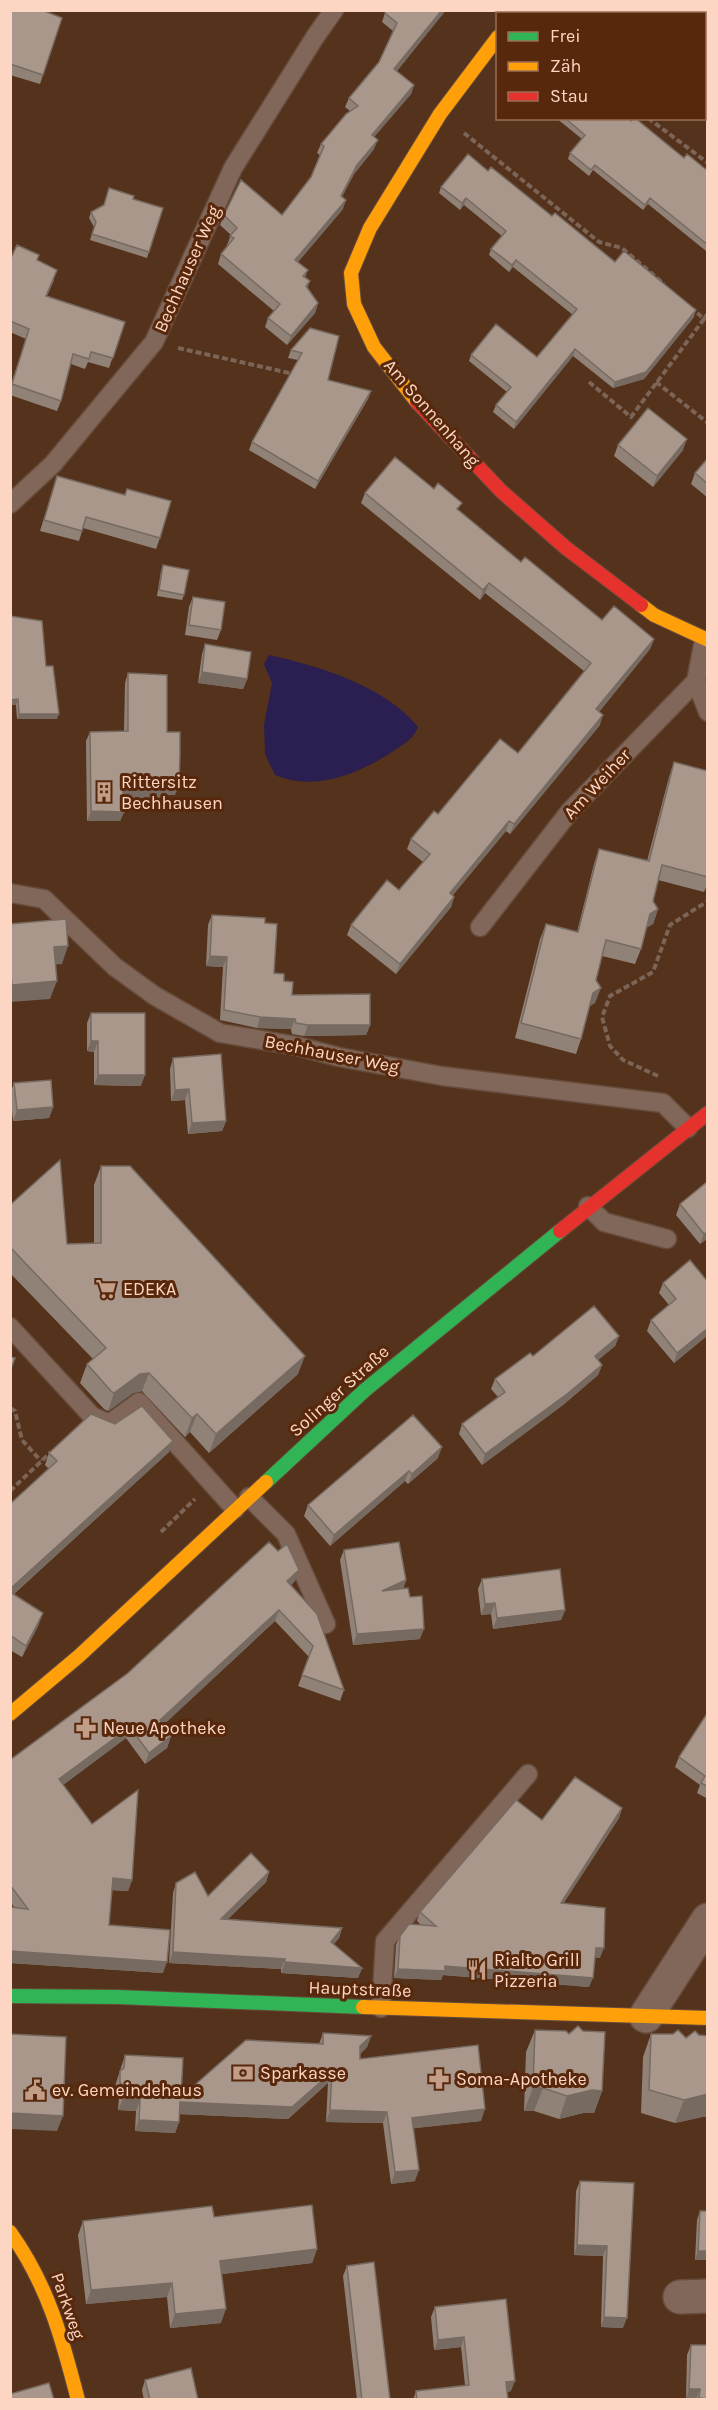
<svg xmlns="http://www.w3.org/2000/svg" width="718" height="2410" font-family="Karla,sans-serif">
<rect width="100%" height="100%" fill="#54321b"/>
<path fill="#2b1e50" d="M269 655C319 666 385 686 418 727 413 740 403 744 392 752 358 774 315 792 275 775L265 754 264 725 272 683 264 664Z"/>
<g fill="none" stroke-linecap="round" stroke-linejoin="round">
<g stroke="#664b3b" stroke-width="21">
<path id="lane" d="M10 504 53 464 154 342 233 168 315 37 334 10
M696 681 708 712
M10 893 44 899 115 967 155 996 220 1033 297 1046 339 1057 442 1076 663 1103 688 1128
M480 927 570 811 696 681 704 640
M588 1206 604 1222 667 1239
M10 1327 92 1416 109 1424 139 1402 235 1509
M249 1497 286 1534 326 1624
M381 2008 385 1941 528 1774"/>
</g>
<g stroke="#664b3b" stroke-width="36">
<path id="street" d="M515 14 518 10
M646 2016 708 1920
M680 2297 708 2296"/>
</g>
<g stroke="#664b3b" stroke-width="16">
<path id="fast" d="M266 1482 365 1390 560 1231
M10 1996 118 1997 363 2007"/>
</g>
<g stroke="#664b3b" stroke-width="16">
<path id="slow" d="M417 402 374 347 354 304 351 273 370 228 440 114 498 37
M641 605 654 615 708 640
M10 1714 79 1656 266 1482
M363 2007 708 2018
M10 2232C48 2285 62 2338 78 2400"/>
</g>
<g stroke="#664b3b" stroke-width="16">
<path id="jam" d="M417 402 501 491 566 548 641 605
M560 1231 708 1113"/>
</g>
<path stroke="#7c6456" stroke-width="4" stroke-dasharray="6 3" stroke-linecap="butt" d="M648 118 708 163
M464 133 599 242 622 248 664 284
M704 319 708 313
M178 348 294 374
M589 382 631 417 704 319 693 309
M656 382 708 423
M658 1076 623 1060 610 1046 602 1017 610 996 653 972 670 925 708 901
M10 1408 15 1411 22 1440 41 1461
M10 1491 51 1452
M161 1532 195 1499"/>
<use href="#lane" stroke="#806759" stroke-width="18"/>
<use href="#street" stroke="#806759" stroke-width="33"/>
<use href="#fast" stroke="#30b455" stroke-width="14"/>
<use href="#slow" stroke="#ff9f0a" stroke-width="14"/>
<use href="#jam" stroke="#e5322d" stroke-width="14"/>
</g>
<path fill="#918278" d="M10 10 43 75 40 84 10 75Z
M387 10H446L397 71 414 85 411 94 374 137V149L354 174 342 196 343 209 298 262 308 270 305 277 310 281 307 288 318 303 315 313 287 345 265 327 268 318 274 311 218 264 221 254 228 246 227 245 231 235 220 225 224 215H282L311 177 320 155 317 153 321 144 350 111 345 107 349 98 379 62 393 31 382 22 385 13Z
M611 10H693L697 14H615Z
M705 14 708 16V102L705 99Z
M556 118H628L684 158 708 171V248L706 251 648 204 643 210 593 170 589 176 568 159 570 153 582 139Z
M488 171 694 317 644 379 613 388 573 356 514 429 493 412 496 405 507 392 469 361 471 355 537 357 573 315 513 267 509 272 489 255 491 249 502 236 464 205 460 210 439 193 441 187Z
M133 199 163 208 147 258 90 240 94 227 89 218 91 212Z
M10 260 37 261 54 280 47 296 125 322 109 368 88 362 85 369 71 364 61 401 57 411 10 395V387L26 339 10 332Z
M310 328 328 380 371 391 368 399 315 489 249 450 252 442 298 360 288 358 291 350Z
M618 445 683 450 653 487 614 456Z
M708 458V498L691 484 695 473Z
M57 476 125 495 127 489 160 538 156 549 83 528 79 541 40 531Z
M365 493 459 510 521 562 602 620 654 639 650 649 599 712 600 725 510 834 506 831 453 895 454 897 451 907 396 974 347 935 351 925 399 890 423 862 407 849 411 839 438 814 518 753 584 671 485 593 480 600 361 503Z
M163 565 184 595 182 600 157 596 161 571Z
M193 597 221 630 217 640 185 635 189 607Z
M10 616 46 666 57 719H17L16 705H10Z
M205 644 247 679 243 689 198 683 202 654Z
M128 673 167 732 175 795H162L161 798H123L124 812 120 821H87L86 741 90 732 124 731 125 683Z
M674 762 708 771V883L704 892 658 880 653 901 658 909 653 924 646 928 641 949 635 964 602 956 596 980 595 1003 589 1006 581 1039 576 1054 515 1038 540 939 546 924 577 932 594 864 599 849 647 861 669 777Z
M212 915 265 923 274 973 284 981 292 995 370 1025 366 1035 304 1036 292 1034 291 1029 257 1028 220 1020 223 967 206 966 208 925Z
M91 1013 141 1086 94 1085V1052L87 1051V1023Z
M173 1058 226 1121 222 1131 188 1134 185 1100 171 1101 170 1069Z
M14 1083 53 1107 49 1118 13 1121 10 1094Z
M101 1166 298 1374 209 1453 190 1432 185 1437 142 1391 133 1393 108 1411 104 1409 80 1383 87 1364 93 1359 10 1273V1205L67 1244 94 1243V1185Z
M708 1181V1238L700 1244 676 1215 680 1204Z
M708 1282V1335L674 1363 647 1331 651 1320 669 1305 659 1293 663 1283Z
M619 1336 615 1346 598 1360 602 1365 598 1375 563 1405 482 1465 459 1434 462 1424 498 1397 491 1389 495 1379 533 1356Z
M169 1452 14 1594 39 1624 22 1657 10 1650V1504L49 1469 45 1465 49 1453Z
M438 1458 408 1484 405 1481 330 1546 304 1516 308 1505Z
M344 1550 406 1580 403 1589 410 1597 420 1639 353 1645 340 1560Z
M482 1579 565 1610 561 1620 493 1629 491 1614 481 1615 478 1589Z
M295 1581 291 1585 344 1690 340 1701 298 1686 309 1657 275 1621 163 1725 171 1736 167 1748 145 1764 126 1738 63 1785 132 1880 128 1891 112 1890 109 1925 163 1973 10 1963V1907L15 1908 10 1902V1760Z
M708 1715V1799L697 1793 700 1785 675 1767 679 1757Z
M622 1808 619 1818 563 1904 600 1958 595 1957 589 1987 443 1975 441 1980 394 1978 396 1945 400 1936 421 1925 417 1921 420 1912 542 1820Z
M269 1872 266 1882 228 1919 342 1928 339 1938 334 1944 362 1968 358 1978 281 1973V1969L169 1963 173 1893 176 1883 208 1896Z
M535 2030 602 2091 594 2113H583L559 2119 534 2111H524L526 2052Z
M323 2033 371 2036 367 2047 360 2054V2059L481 2121 414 2128 415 2181 391 2184 383 2123 326 2122 328 2083 288 2119 179 2114V2122L175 2133 135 2131 136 2111 118 2110 119 2097 115 2094 116 2083 125 2055 181 2097 319 2044Z
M651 2034 702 2117 675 2123 641 2113 643 2057Z
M580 2181 634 2183 623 2328 601 2327 603 2256 574 2255 576 2191Z
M700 2211H708V2260H695L697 2220Z
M214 2217 317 2249 312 2263 221 2274V2323L170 2328 167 2297 86 2304 78 2235 83 2221Z
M347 2266 390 2400H357L343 2276Z
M506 2299 511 2391 507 2392 465 2385 461 2347 434 2350 431 2317 435 2307Z
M691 2345 708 2400H686L687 2355Z
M145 2380 198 2400H144L142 2390Z
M416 2391 417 2400H413Z"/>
<path fill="#766a61" d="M442 10H446L391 78 394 69Z
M414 85 411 94 368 144 372 135Z
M378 140 374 149 354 174 338 205 341 196 357 165Z
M466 198 464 205 460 210 462 203Z
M650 198 648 204 643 210 645 205Z
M346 200 343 209 292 269 295 260Z
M516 260 513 267 509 272 512 265Z
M318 303 315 313 287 345 291 336Z
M696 310 694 317 644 379 613 388 615 382Z
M575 349 573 356 514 429 516 422Z
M371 391 368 399 315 489 318 481Z
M687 439 683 450 653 487 657 476Z
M489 583 485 593 480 600 483 590Z
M654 639 650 649 593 719 596 709Z
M202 672 247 679 243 689 198 683Z
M18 699 16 705H10V700Z
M19 714H59L57 719H17Z
M603 715 600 725 510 834 514 824Z
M165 785H179L175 795H162L161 798H120L123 788Z
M91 811 124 812 120 821H87Z
M509 821 506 831 446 903 450 893Z
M454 897 451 907 396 974 400 964Z
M658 909 653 924 644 929 650 914Z
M68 946 62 964 48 965 54 947Z
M210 956 227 957 223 967 206 966Z
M57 981 50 999 10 1002V989L12 985Z
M601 988 595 1003 587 1008 593 993Z
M260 1017 295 1019 291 1029 257 1028Z
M308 1025H370L366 1035 304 1036Z
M91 1041H98L94 1052 87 1051Z
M98 1075H145L141 1086 94 1085Z
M189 1089 185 1100 171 1101 175 1090Z
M53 1107 49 1118 13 1121 17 1110Z
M226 1121 222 1131 188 1134 192 1123Z
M708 1231V1238L700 1244 704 1234Z
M708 1328V1335L674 1363 677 1353Z
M619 1336 615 1346 591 1366 595 1356Z
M305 1356 298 1374 209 1453 216 1434Z
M602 1365 598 1375 563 1405 482 1465 485 1454Z
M149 1373 142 1391 133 1393 108 1411 114 1393 140 1374Z
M197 1414 190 1432 185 1437 192 1418Z
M173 1441 169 1452 10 1597V1589Z
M442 1447 438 1458 408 1484 412 1474Z
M409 1471 405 1481 330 1546 334 1535Z
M299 1570 295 1581 283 1592 287 1581Z
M406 1580 402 1590 382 1591Z
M495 1603 491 1614 481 1615 485 1604Z
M279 1610 275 1621 156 1732 160 1720Z
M565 1610 561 1620 493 1629 497 1618Z
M43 1613 39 1624 22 1657 26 1646Z
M424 1629 420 1639 353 1645 357 1634Z
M130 1727 126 1738 55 1791 59 1779Z
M171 1736 167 1748 145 1764 149 1753Z
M622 1808 619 1818 557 1913 561 1903Z
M269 1872 266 1882 218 1929 221 1919Z
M113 1878 132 1880 128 1891 108 1890Z
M342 1928 339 1938 327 1952 331 1942Z
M596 1948H604L600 1958 592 1957Z
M10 1951 167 1962 163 1973 10 1963Z
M173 1952 285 1959 281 1969 169 1963Z
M285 1962 362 1968 358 1978 281 1973Z
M445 1966 593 1978 589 1987 443 1975 441 1980 394 1978 398 1969Z
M371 2036 367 2047 356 2057 360 2046Z
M332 2072 328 2083 288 2119 176 2114 180 2102Z
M533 2088H543L534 2111H524Z
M592 2090 602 2091 594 2113H583L559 2119 567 2096Z
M708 2094V2117H702L675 2123 684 2100Z
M123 2099 140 2100 136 2111 118 2110Z
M485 2109 481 2121 408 2129 412 2118Z
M330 2110 387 2112 383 2123 326 2122Z
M10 2113 63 2116 57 2131 10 2129Z
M139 2120 179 2122 175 2133 135 2131Z
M419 2170 415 2181 391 2184 395 2172Z
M577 2245 607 2246 603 2256 574 2255Z
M317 2249 312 2263 215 2275 220 2261Z
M698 2251H708V2260H695Z
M172 2283 167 2297 86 2304 91 2290Z
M226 2309 221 2323 170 2328 175 2314Z
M604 2317 627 2318 623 2328 601 2327Z
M464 2337 461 2347 434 2350 438 2340Z
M515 2381 511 2391 502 2393 506 2382Z
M689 2389H700L696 2399 686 2400Z"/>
<path fill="#a9978b" stroke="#766a61" stroke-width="1.5" d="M10 10H42L62 18 43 75 10 64Z
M387 10H442L394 69 414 85 372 135 378 140 357 165 341 196 346 200 295 260 308 270 303 276 310 281 306 286 318 303 291 336 268 318 280 304 221 254 234 238 230 236 237 228 224 215 241 180 282 215 311 177 324 146 321 144 346 114 358 106 349 98 379 62 397 23 385 13Z
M620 10H693L697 14H624Z
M705 14 708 16V94L705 92Z
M565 118H628L631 121 633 118H635L684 158 687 154 708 171V245L650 198 645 205 595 165 591 170 570 153 585 135Z
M468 154 488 171 491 167 552 216 555 213 615 262 624 251 696 310 646 372 615 382 575 349 516 422 496 405 511 387 471 355 496 324 537 357 577 309 516 260 512 265 491 249 506 231 466 198 462 203 441 187Z
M109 188 134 196 133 199 163 208 149 252 92 234 96 222 91 212 104 205Z
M17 245 39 255 37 260 57 270 46 296 125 322 113 358 91 352 89 359 73 354 61 401 12 384 29 329 10 321V260Z
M310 328 339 336 328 380 371 391 318 481 252 442 302 353 291 350Z
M648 408 687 439 657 476 618 445Z
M395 457 434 489 438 483 462 503 457 509 521 562 525 557 602 620 614 606 654 639 596 709 603 715 514 824 509 821 450 893 454 897 400 964 351 925 387 880 399 890 430 854 411 839 434 811 438 814 500 739 518 753 591 663 489 583 483 590 365 493Z
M708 458V484L695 473Z
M57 476 125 495 127 489 171 501 160 538 86 517 82 531 44 520Z
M163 565 189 570 184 595 159 590Z
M193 597 225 602 221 630 189 625Z
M10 616 42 621 46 666H53L59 714H19L18 699 10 700Z
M205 644 251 652 247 679 202 672Z
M128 673 167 675V732H180V755L179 785H165V788H123L124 812 91 811 90 732 128 731Z
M674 762 708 771V877L662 865 653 901 658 909 650 914 641 949 606 940 596 980 601 988 593 993 581 1039 521 1023 546 924 578 932 599 849 649 861Z
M212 915 265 918V923L277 924 274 973 284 974V981L293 982 292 995 370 994V1025H308L296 1023 295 1019 260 1017 224 1010 227 957 210 956Z
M66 919 68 946 54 947 57 981 12 985 10 966V924Z
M91 1013H145V1075H98V1041H91Z
M221 1054 226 1121 192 1123 189 1089 175 1090 173 1058Z
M51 1080 53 1107 17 1110 14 1083Z
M60 1160 67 1244 101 1243V1166H130L305 1356 216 1434 197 1414 192 1418 149 1373 140 1374 114 1393 111 1391 87 1364 106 1348 10 1247V1205Z
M708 1181V1231L704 1234 680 1204Z
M690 1260 708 1282V1328L677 1353 651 1320 676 1299 663 1283Z
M594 1306 619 1336 595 1356 602 1365 567 1394 485 1454 462 1424 505 1392 495 1379 530 1353 533 1356Z
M10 1357 15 1358 10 1371Z
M142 1406 173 1441 10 1589V1504L57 1461 49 1453 91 1414 115 1424Z
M413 1415 442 1447 412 1474 409 1471 334 1535 308 1505Z
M269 1542 278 1551 287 1544 299 1570 287 1581 317 1614 344 1690 302 1675 313 1646 279 1610 160 1720 171 1736 149 1753 130 1727 59 1779 92 1824 138 1790 132 1880 113 1878 109 1925 170 1930 167 1962 10 1951V1907L28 1909 10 1885V1760L128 1673Z
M399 1542 406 1580 382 1591 408 1588 410 1597 422 1596 424 1629 357 1634 344 1550Z
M560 1569 565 1610 497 1618 495 1603 485 1604 482 1579Z
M10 1592 43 1613 26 1646 10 1635Z
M706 1715H708V1787L701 1783 705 1776 679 1757Z
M575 1777 622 1808 561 1903 605 1908 604 1948H596L593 1978 445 1966V1971L398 1969 400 1936 409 1924 436 1926 420 1912 516 1800 542 1820Z
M251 1853 269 1872 221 1919 342 1928 331 1942 362 1968 285 1962V1959L173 1952 176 1883 195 1872 208 1896Z
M578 2026 583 2031 605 2032 602 2091 592 2090 567 2096 543 2088H533L535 2030 566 2031 569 2034Z
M678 2030 686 2038 695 2031 699 2035 708 2036V2094L684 2100 649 2090 651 2034H673Z
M323 2033 371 2036 360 2046V2059L478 2045 485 2109 412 2118 419 2170 395 2172 387 2112 330 2110 332 2072 292 2107 180 2102 179 2122 139 2120 140 2100 123 2099V2086L120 2082V2071L124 2068 125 2055 183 2058 181 2097 246 2040 323 2044Z
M10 2034 66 2037 63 2116 10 2113Z
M580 2181 634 2183 627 2318 604 2317 607 2246 577 2245Z
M312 2205 317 2249 220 2261 226 2309 175 2314 172 2283 91 2290 83 2221 212 2206 214 2217Z
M700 2211H708V2251H698Z
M374 2262 390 2400H362L347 2266Z
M506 2299 515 2381 506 2382 508 2400H417L416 2391 469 2385 464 2337 438 2340 435 2307Z
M707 2343H708V2399L699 2398 700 2389H689L691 2345H706Z
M191 2368 198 2400H150L145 2380Z
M49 2383 54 2400H10V2394Z"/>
<defs>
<g id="building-bare" transform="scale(1.62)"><path d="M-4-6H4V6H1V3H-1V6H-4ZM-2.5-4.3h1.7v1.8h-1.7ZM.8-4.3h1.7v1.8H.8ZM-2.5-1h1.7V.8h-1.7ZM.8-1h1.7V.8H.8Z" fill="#c29d88" stroke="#58280c" stroke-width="2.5" paint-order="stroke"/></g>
<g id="supermarket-bare" transform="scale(1.62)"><path d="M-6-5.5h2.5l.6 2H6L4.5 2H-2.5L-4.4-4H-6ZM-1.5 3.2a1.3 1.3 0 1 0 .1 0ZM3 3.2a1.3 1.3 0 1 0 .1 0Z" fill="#c29d88" stroke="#58280c" stroke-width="2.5" paint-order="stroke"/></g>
<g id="pharmacy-bare" transform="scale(1.62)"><path d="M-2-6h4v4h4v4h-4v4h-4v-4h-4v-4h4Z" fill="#c29d88" stroke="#58280c" stroke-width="2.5" paint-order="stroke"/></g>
<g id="restaurant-bare" transform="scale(1.62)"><path d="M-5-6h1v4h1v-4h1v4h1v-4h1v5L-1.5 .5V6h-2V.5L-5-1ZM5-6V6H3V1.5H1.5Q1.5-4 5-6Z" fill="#c29d88" stroke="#58280c" stroke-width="2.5" paint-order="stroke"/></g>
<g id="bank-bare" transform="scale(1.62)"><path d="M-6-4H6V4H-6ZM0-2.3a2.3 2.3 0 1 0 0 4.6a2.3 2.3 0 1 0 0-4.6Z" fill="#c29d88" stroke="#58280c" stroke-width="2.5" paint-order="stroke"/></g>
<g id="civic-bare" transform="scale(1.62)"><path d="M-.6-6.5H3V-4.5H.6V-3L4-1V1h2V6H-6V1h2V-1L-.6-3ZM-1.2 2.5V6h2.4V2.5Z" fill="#c29d88" stroke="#58280c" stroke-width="2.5" paint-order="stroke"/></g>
</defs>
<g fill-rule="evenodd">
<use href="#building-bare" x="104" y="792"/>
<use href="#supermarket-bare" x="106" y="1289"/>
<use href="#pharmacy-bare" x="86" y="1728"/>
<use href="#restaurant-bare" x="477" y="1970"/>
<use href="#bank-bare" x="243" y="2073"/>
<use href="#pharmacy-bare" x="439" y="2079"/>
<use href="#civic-bare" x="35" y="2090"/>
</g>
<g text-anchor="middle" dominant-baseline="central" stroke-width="6" stroke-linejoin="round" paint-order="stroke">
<g font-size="18" fill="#fdd6c3" stroke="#58280c">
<text transform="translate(187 269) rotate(-66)">Bechhauser Weg</text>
<text transform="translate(432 413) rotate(49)">Am Sonnenhang</text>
<text transform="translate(597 784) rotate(-47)">Am Weiher</text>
<text transform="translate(332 1054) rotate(11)">Bechhauser Weg</text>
<text transform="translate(339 1391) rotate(-42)">Solinger Straße</text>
<text transform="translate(360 1989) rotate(2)">Hauptstraße</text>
<text transform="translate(68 2306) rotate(71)">Parkweg</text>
</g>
<g font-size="18" fill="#fdd6c3" stroke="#58280c" text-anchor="start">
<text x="121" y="782">Rittersitz<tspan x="121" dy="21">Bechhausen</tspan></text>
<text x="123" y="1289">EDEKA</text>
<text x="103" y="1728">Neue Apotheke</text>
<text x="494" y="1960">Rialto Grill<tspan x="494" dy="21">Pizzeria</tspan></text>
<text x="260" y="2073">Sparkasse</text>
<text x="456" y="2079">Soma-Apotheke</text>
<text x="52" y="2090">ev. Gemeindehaus</text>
</g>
</g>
<rect width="718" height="2410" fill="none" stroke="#fdd6c3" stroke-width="24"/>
<rect x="496" y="12" width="210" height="108" fill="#58280c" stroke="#9a6e55" stroke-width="1.5"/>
<rect x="508" y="32" width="30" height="9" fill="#30b455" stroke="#9a6e55" stroke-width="1.5"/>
<text x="550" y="42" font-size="18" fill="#fdd6c3">Frei</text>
<rect x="508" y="62" width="30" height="9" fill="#ff9f0a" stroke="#9a6e55" stroke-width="1.5"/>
<text x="550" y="72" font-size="18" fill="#fdd6c3">Zäh</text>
<rect x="508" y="92" width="30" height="9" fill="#e5322d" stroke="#9a6e55" stroke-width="1.5"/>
<text x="550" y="102" font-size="18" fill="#fdd6c3">Stau</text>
</svg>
